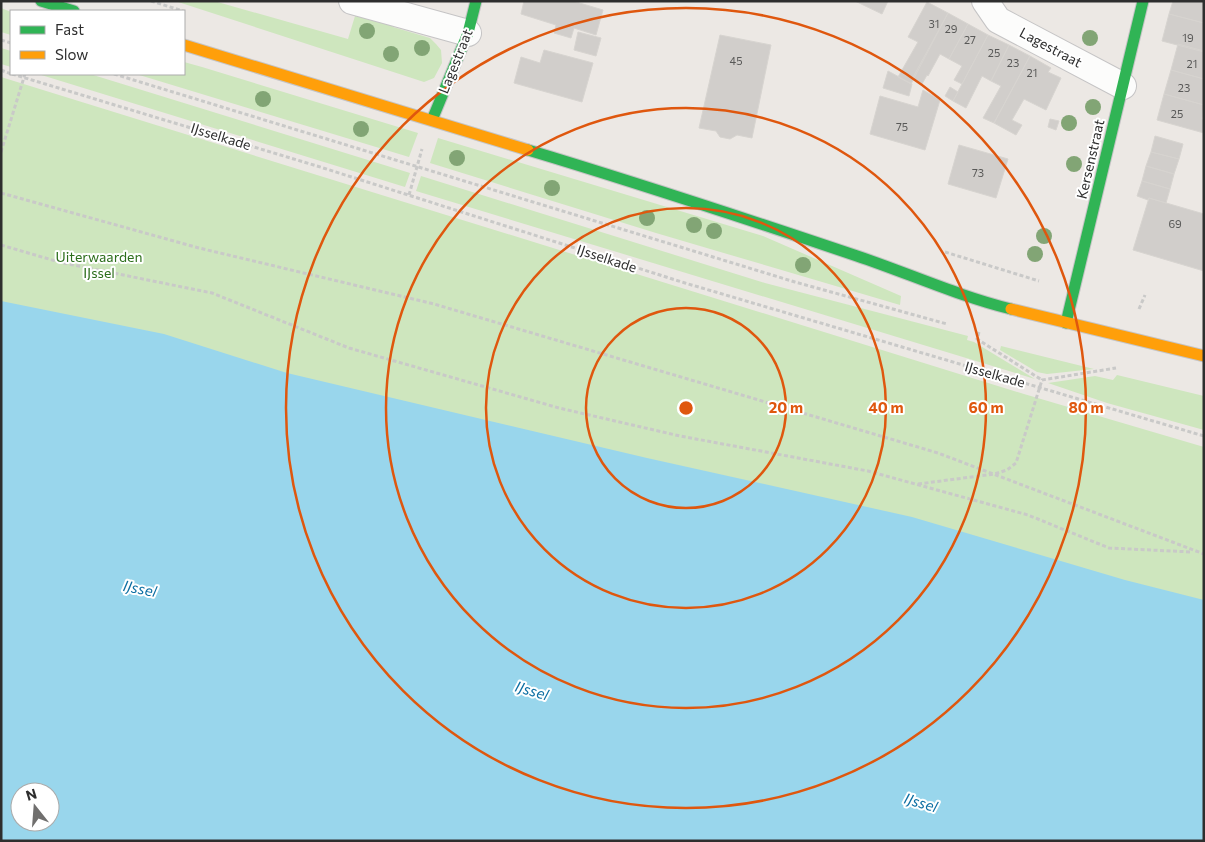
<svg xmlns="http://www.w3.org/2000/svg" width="1205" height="842" font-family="Commissioner,sans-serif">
<rect width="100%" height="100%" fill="#ece8e4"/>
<path fill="#cee6be" d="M175 1H214L348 39 355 16 368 19 387 20 393 27 430 38 436 44 441 50 442 63 434 78 424 82Z
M1 8 11 12V35L1 32Z
M1 48 11 51V67L1 64Z
M184 62 202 67 418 133 409 157 136 74H184Z
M38 74H90L410 173 405 187Z
M1 77 1024 394 1204 447V634L1 340Z
M438 138 763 236 901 296 900 305 656 233 430 163Z
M421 176 765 283 968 336 967 340 974 342 1035 379 416 191Z
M1001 346 1094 369 1047 374 1037 372 1000 350Z
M1117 375 1204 396V430L1107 403 1048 383 1095 376 1113 380Z"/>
<path fill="#99d6ec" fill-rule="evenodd" d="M1 301 164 334 287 373 647 458 912 517 1125 580 1204 600V841H1ZM20 792H50V822H20Z"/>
<path fill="#d1cecb" stroke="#d7d4d0" d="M524 1H573L603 10 596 35 574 28 571 38 554 33 556 25 521 14Z
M855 1H888L882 14Z
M1173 1H1204V23L1169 14Z
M927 2 948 13 911 84 898 77 918 42 908 37Z
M948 13 968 24 949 59 940 54 928 76 927 75 922 84 912 79Z
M1169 14 1204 23V52L1162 41Z
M968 24 988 35 962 84 954 80 962 66 949 59Z
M578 32 601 38 596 56 574 50Z
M720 35 771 45 752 138 737 135 730 139 720 137 716 131 699 128Z
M988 35 1009 45 991 81 982 76 966 108 953 101Z
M1178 44 1204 51V79L1171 70Z
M1009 45 1030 56 994 123 983 118 1001 86 991 81Z
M544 50 593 63 582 102 514 83 521 57 540 63Z
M1030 56 1051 68 1048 72 1061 78 1046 110 1024 99 1012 120 1022 125 1016 135 994 123Z
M1171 70 1204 79V105L1164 94Z
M888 71 912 84 909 96 883 88Z
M950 87 958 92 953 101 945 96Z
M923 90 940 100 925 150 870 134 880 96 918 107Z
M1164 94 1204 105 1202 119 1204 120V133L1157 120Z
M1050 119 1059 121 1056 130 1048 127Z
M1155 136 1183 144 1179 159 1151 152Z
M959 145 1008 159 996 198 948 184Z
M1151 152 1179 159 1174 174 1146 166Z
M1146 166 1174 174 1170 189 1142 181Z
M1142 181 1170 189 1166 203 1149 198 1148 200 1137 196Z
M1149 198 1204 214V271L1133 250Z"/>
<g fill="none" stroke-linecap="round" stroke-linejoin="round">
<g stroke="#c5c4c5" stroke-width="28">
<path id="street" d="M352 1 468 33
M985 1 998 20 1123 86"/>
</g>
<g stroke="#c5c4c5" stroke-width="13">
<path id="fast" d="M41 1 74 11
M432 120 468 33 476 1
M528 150C638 183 747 219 857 256 908 273 958 296 1011 309
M1066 323 1143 1"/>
</g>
<g stroke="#c5c4c5" stroke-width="13">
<path id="slow" d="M184 45 528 150
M1011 309 1204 356"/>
</g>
<path stroke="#c9c9c8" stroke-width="3" stroke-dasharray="4 2.5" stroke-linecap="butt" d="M151 1 183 11
M1 40 11 43
M1 70 11 74
M12 74 317 166 685 283 1204 436
M114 74 795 282 947 324
M1 152 25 74
M1 193 199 248 434 304 938 453 1204 554
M409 195 422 149
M1 245 59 262 212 293 349 348 559 408 680 436 868 471 1028 515 1109 548 1192 552
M945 252 1039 281
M1139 309 1145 295
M979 332 977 339 1042 380
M918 484 994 474 1007 470 1016 463 1042 380 1116 368"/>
<use href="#street" stroke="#fcfcfb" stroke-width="26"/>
<use href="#fast" stroke="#30b455" stroke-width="11"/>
<use href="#slow" stroke="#ff9f0a" stroke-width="11"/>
</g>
<g fill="#82a575">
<circle cx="367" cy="31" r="8"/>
<circle cx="1090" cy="38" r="8"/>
<circle cx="422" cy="48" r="8"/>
<circle cx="391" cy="54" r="8"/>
<circle cx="263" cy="99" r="8"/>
<circle cx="1093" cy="107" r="8"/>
<circle cx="1069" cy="123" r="8"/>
<circle cx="361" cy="129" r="8"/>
<circle cx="457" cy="158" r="8"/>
<circle cx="1074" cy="164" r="8"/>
<circle cx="552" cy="188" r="8"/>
<circle cx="647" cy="218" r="8"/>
<circle cx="694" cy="225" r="8"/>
<circle cx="714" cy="231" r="8"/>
<circle cx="1044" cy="236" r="8"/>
<circle cx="1035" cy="254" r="8"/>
<circle cx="803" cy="265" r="8"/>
</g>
<g fill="none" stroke="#df570e" stroke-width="2.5">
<circle cx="686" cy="408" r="100"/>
<circle cx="686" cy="408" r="200"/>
<circle cx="686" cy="408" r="300"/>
<circle cx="686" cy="408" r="400"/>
</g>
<g text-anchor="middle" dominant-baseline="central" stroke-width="4" stroke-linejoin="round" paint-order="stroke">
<g font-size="11" fill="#585857">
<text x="934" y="23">31</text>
<text x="951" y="28">29</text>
<text x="1188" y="37">19</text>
<text x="970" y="39">27</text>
<text x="994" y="52">25</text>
<text x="736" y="60">45</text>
<text x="1013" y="62">23</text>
<text x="1192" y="63">21</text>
<text x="1032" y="72">21</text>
<text x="1184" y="87">23</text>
<text x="1177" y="113">25</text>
<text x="902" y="126">75</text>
<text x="978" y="172">73</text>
<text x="1175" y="223">69</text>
</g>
<g font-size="14" fill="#2e2e2e" stroke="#fff">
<text transform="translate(1051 47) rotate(28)">Lagestraat</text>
<text transform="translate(455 61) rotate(-68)">Lagestraat</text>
<text transform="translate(221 136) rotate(17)">IJsselkade</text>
<text transform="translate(1090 159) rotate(-77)">Kersenstraat</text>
<text transform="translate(607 258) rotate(18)">IJsselkade</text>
<text transform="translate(995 374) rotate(16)">IJsselkade</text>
</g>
<g font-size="14" fill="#2c6e1b" stroke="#fff">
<text x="99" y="256">Uiterwaarden<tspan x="99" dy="16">IJssel</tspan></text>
</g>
<g font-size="15" font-style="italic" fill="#0d6fa3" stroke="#fff">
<text transform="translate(140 588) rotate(11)">IJssel</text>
<text transform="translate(532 690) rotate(16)">IJssel</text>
<text transform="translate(921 802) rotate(16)">IJssel</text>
</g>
</g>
<circle cx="686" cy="408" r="8" fill="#df570e" stroke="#fff" stroke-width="2.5"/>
<g font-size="15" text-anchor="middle" font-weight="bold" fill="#df570e" stroke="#fff" stroke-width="4" stroke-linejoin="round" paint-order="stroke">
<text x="786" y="413">20 m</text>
<text x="886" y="413">40 m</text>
<text x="986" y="413">60 m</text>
<text x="1086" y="413">80 m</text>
</g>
<rect width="1205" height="842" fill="none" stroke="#2e2e2e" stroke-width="5"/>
<rect x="10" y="10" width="175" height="65" fill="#ffffff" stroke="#ababab"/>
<rect x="20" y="26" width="25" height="8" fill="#30b455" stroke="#ababab"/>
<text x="55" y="35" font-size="15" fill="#2e2e2e">Fast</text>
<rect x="20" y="51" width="25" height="8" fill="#ff9f0a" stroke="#ababab"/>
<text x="55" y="60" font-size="15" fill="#2e2e2e">Slow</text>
<g transform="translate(35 807) rotate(343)"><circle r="24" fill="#ffffff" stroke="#ababab"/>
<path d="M0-4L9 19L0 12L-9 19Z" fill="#706f6e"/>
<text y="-8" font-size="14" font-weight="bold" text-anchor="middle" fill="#2e2e2e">N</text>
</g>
</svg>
